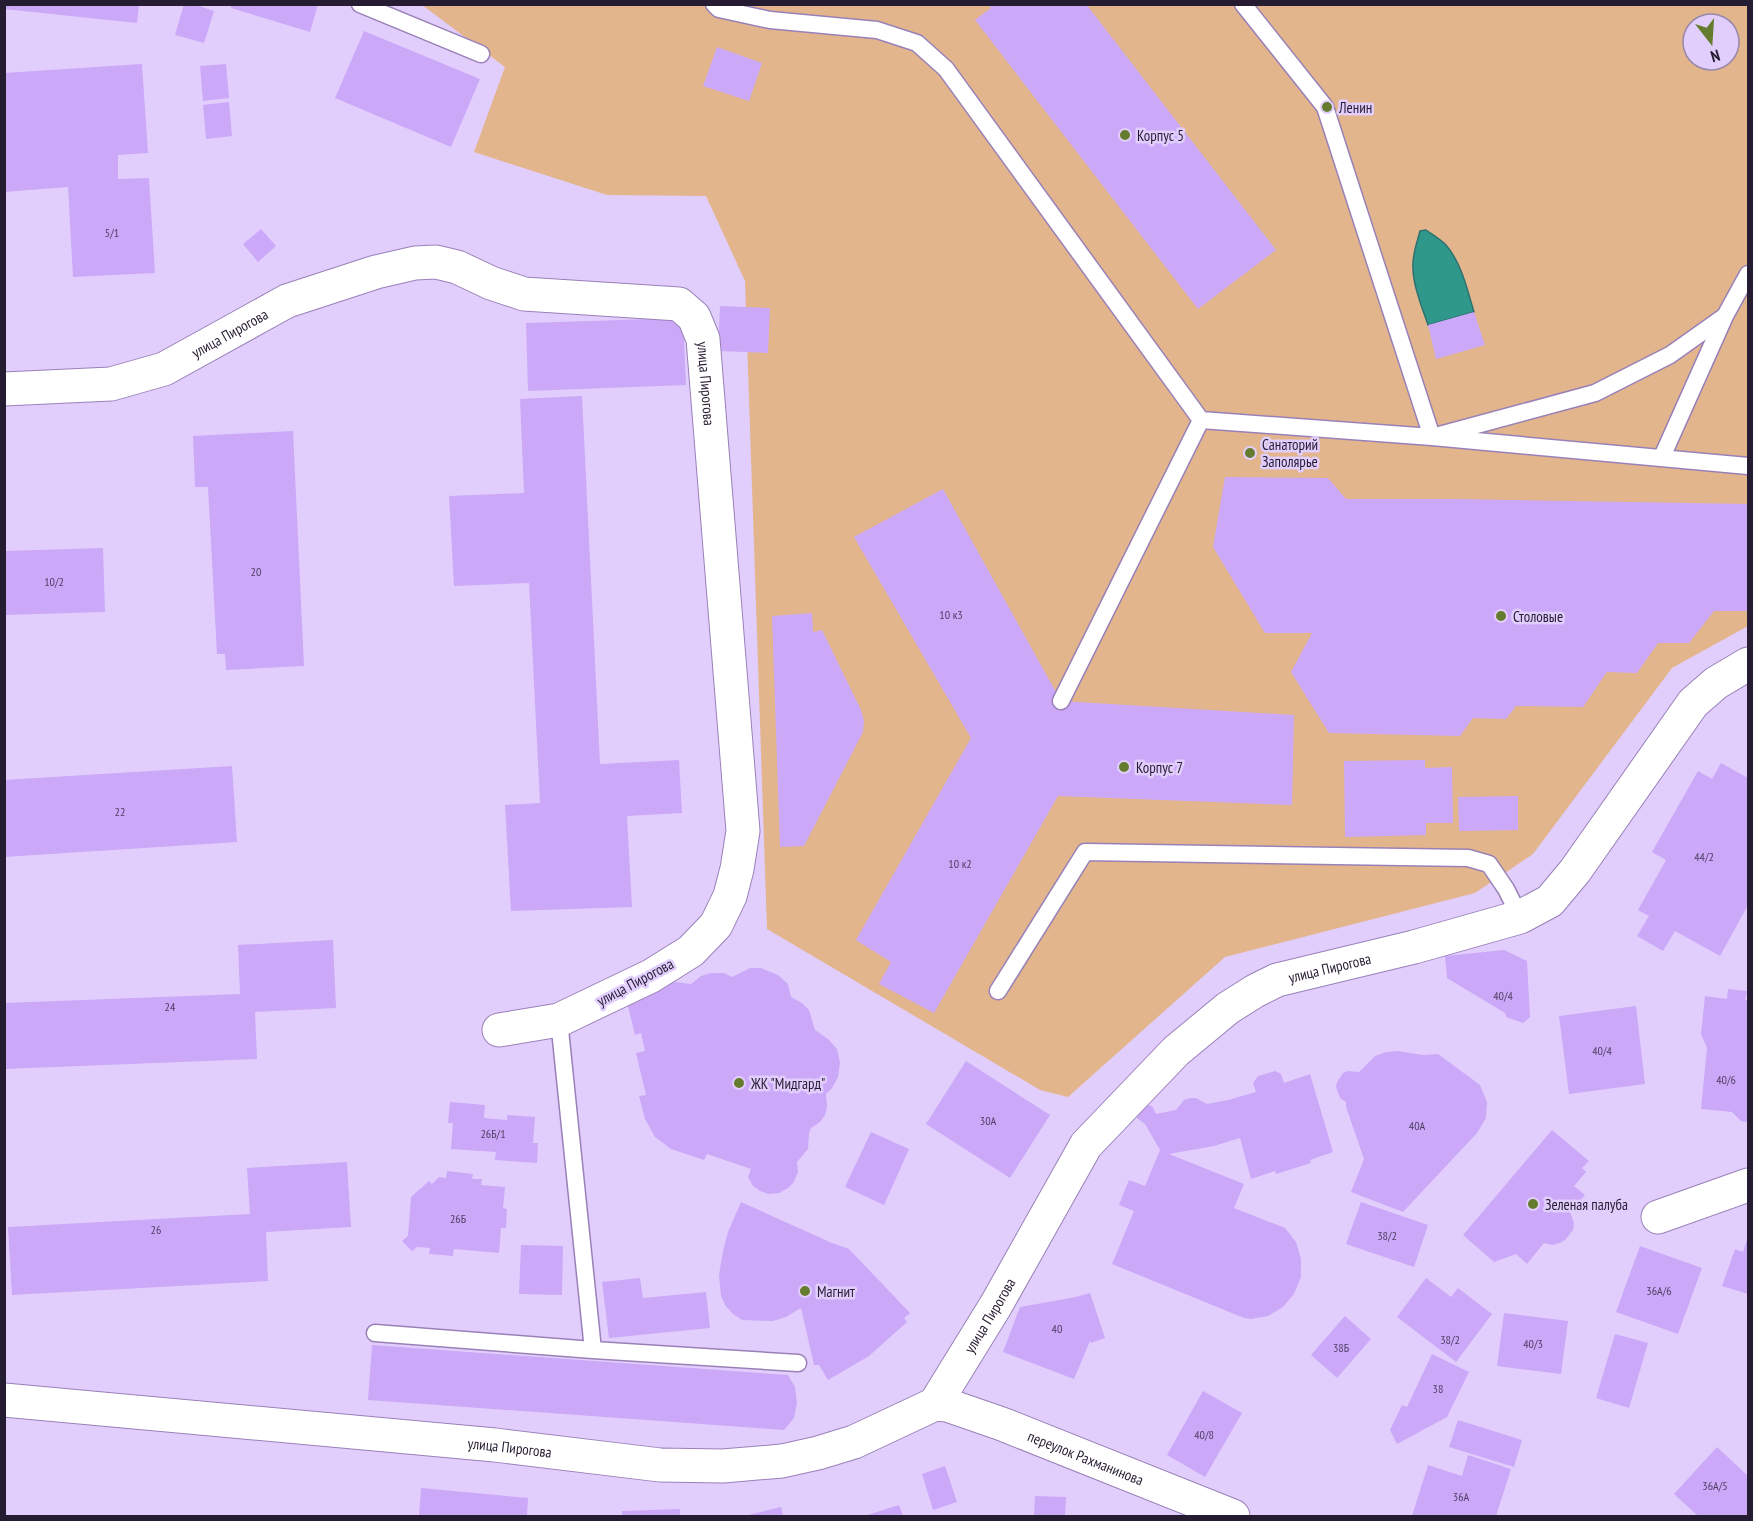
<svg xmlns="http://www.w3.org/2000/svg" width="1753" height="1521" font-family="'PT Sans Narrow',sans-serif">
<rect width="100%" height="100%" fill="#e2cefd"/>
<path fill="#e2b58c" fill-rule="evenodd" d="M422 5H1748V626L1672 668 1533 854 1475 893 1225 957 1068 1097 1040 1090 767 929 745 281 706 196 607 195 474 152 505 67ZM1693 24H1729V60H1693Z"/>
<path fill="#30978b" stroke="#2d7270" stroke-width="1.5" d="M1426 230C1433 235 1440 239 1446 245 1462 264 1467 289 1474 312L1428 325C1421 304 1409 277 1414 255 1415 247 1418 239 1420 231Z"/>
<path fill="#cba8f8" d="M4 4H139L137 23 4 9Z
M184 4H193L214 11 204 43 175 35Z
M232 4H318L310 32 231 8Z
M988 4H1086L1276 250 1198 309 975 20 991 8Z
M364 31 480 79 451 147 335 98Z
M717 47 762 63 749 101 703 86Z
M142 64 148 153 118 155V179L149 178 155 273 73 277 68 187 4 192V73Z
M226 64 229 98 203 101 200 66Z
M229 102 232 136 206 139 203 105Z
M261 229 276 246 258 262 243 244Z
M720 306 770 308 768 353 718 351Z
M1474 312 1485 345 1436 359 1428 325Z
M683 318 686 385 528 391 526 323Z
M582 396 600 764 679 760 682 813 627 816 632 907 511 911 505 805 540 803 529 583 454 586 449 496 524 493 520 399Z
M293 431 304 666 226 670 225 654H217L208 487H195L193 436Z
M1225 477 1328 478 1346 499H1455L1748 504V611H1714L1689 643H1658L1637 673 1607 672 1583 707 1516 706 1506 719 1473 718 1460 736 1329 733 1291 672 1312 633H1265L1213 547Z
M943 489 1061 701 1294 715 1292 805 1058 796 934 1013 879 984 891 962 856 940 971 738 854 537Z
M103 548 105 612 4 615V551Z
M812 613 813 632 822 630 861 710 864 721 863 732 804 846 780 847 772 616Z
M1425 760V768L1452 767 1453 823H1426V835L1345 837 1344 761Z
M1721 763 1748 778V905L1720 956 1675 931 1663 951 1637 936 1649 916 1638 910 1666 860 1652 852 1698 771 1712 779Z
M232 766 237 842 4 857V780Z
M1518 796V830L1459 831 1458 797Z
M333 940 336 1008 255 1012 257 1059 4 1069V1003L240 994 238 945Z
M1504 950 1527 961 1530 1017 1523 1023 1506 1017 1505 1013 1447 978 1445 956Z
M750 968H761L778 975 788 984 791 997 802 1003 809 1010 815 1030 828 1039 837 1049 840 1063 838 1077 832 1088 826 1094 827 1106 825 1115 820 1122 811 1128 809 1133 808 1149 797 1162 798 1172 794 1182 788 1188 779 1193 769 1194 760 1191 753 1186 748 1177 751 1169 707 1154 704 1160 671 1149 655 1137 645 1119 639 1096 646 1095 636 1053 645 1051 641 1033 635 1035 626 998 675 982 691 984 701 976 711 973H724L732 977Z
M1728 989 1747 991 1745 1000 1748 1001V1122L1741 1121 1732 1112 1701 1109 1707 1048 1701 1034 1705 996 1727 999Z
M1636 1006 1645 1084 1569 1094 1559 1016Z
M1398 1051 1423 1055 1438 1054 1480 1085 1487 1102 1486 1118 1477 1133 1403 1212 1351 1192 1364 1159 1346 1107V1102L1340 1098 1336 1087 1337 1082 1343 1073 1348 1071 1359 1072 1375 1056 1386 1052Z
M966 1061 1050 1115 1010 1178 926 1124Z
M1275 1071 1281 1074 1284 1083 1310 1074 1333 1152 1310 1160 1311 1163 1276 1174 1275 1171 1251 1179 1240 1138 1214 1146 1169 1154 1244 1184 1234 1208 1285 1228 1296 1242 1301 1259V1277L1294 1294 1283 1307 1268 1316 1251 1319 1244 1318 1112 1264 1134 1211 1119 1205 1124 1192 1129 1180 1145 1186 1160 1150 1145 1124 1137 1118 1136 1115 1143 1104 1152 1106 1156 1114 1176 1110 1184 1100 1190 1098H1196L1207 1104 1228 1100 1256 1092 1253 1083 1258 1076Z
M450 1102 485 1105 484 1118 507 1120V1115L535 1117 533 1143H538L537 1163 495 1160 496 1152 451 1149 453 1123H448Z
M1552 1130 1589 1161 1582 1168 1586 1172 1574 1186 1585 1195 1570 1212 1574 1223 1573 1230 1565 1240 1560 1243 1553 1245 1544 1243 1527 1264 1516 1254 1494 1262 1463 1235Z
M871 1132 909 1149 884 1205 845 1187Z
M347 1162 351 1227 266 1232 268 1281 12 1295 8 1227 250 1214 247 1168Z
M447 1171 473 1174 472 1179H482L481 1185 505 1187 503 1208 507 1209 506 1228H501L499 1253 454 1249 453 1256 429 1254 430 1248 417 1247 412 1251 402 1241 408 1236 411 1197 429 1181 432 1184 439 1177 446 1178Z
M741 1202 832 1243 849 1249 910 1313 904 1318 907 1322 869 1356 828 1380 819 1365H814L801 1308 786 1317 773 1321 742 1320 733 1314 725 1305 721 1296 719 1275 723 1251 728 1232Z
M1361 1202 1428 1225 1414 1267 1346 1244Z
M1748 1236V1294L1722 1286 1735 1249 1743 1252Z
M521 1245 563 1246 562 1295 519 1294Z
M1640 1246 1702 1268 1678 1334 1616 1312Z
M640 1278 643 1298 706 1292 710 1328 609 1338 602 1282Z
M1426 1278 1451 1297 1458 1288 1492 1314 1456 1362 1397 1317Z
M1090 1293 1105 1338 1091 1343 1090 1341 1074 1379 1003 1352 1020 1307 1076 1297Z
M1504 1313 1568 1321 1561 1374 1497 1366Z
M1345 1316 1371 1339 1337 1378 1311 1355Z
M1615 1334 1648 1343 1629 1408 1596 1398Z
M372 1345 788 1375 795 1387 797 1403 794 1418 784 1430 368 1400Z
M1432 1354 1469 1372 1447 1417 1397 1444 1390 1430 1402 1405 1407 1407Z
M1203 1391 1242 1413 1205 1477 1167 1455Z
M1458 1420 1522 1440 1514 1467 1449 1447Z
M1717 1447 1748 1476V1516H1698L1674 1494Z
M1468 1455 1511 1469 1496 1516H1412L1428 1465 1462 1476Z
M945 1466 957 1502 933 1510 922 1474Z
M421 1488 528 1498 527 1516H419Z
M1035 1496 1066 1497 1065 1516H1034Z
M899 1505 903 1516H864Z
M781 1507 783 1516H744Z
M680 1509V1516H622V1511Z"/>
<g fill="none" stroke-linecap="round" stroke-linejoin="round">
<g stroke="#9981b8" stroke-width="19">
<path id="service" d="M360 4 481 54
M714 4 719 9 770 20 877 30 917 43 946 69 1201 420 1061 701
M1243 4 1325 107 1432 437 1595 393 1670 355 1725 316
M1201 420 1432 437 1748 466
M1662 457 1725 316 1748 274
M998 991 1085 852 1468 858 1489 864 1506 889 1520 917
M559 1020 593 1350
M375 1333 593 1350 798 1363"/>
</g>
<g stroke="#9981b8" stroke-width="35">
<g id="minor">
<path id="s1" d="M4 389 111 384 164 369 287 301 376 272 415 263 436 262 457 267 491 283 524 294 679 304 694 317 703 339 743 831 737 869 730 896 716 925 691 951 651 976 559 1020 499 1030"/>
<path d="M1658 1217 1748 1185"/>
<path id="s2" d="M935 1404 996 1305 1086 1145 1176 1051 1228 1008 1255 991 1277 980 1414 947 1520 917 1550 901 1575 871 1693 703 1716 683 1748 664"/>
</g>
</g>
<g stroke="#9981b8" stroke-width="35">
<g id="tertiary">
<path id="s3" d="M4 1400 495 1445 660 1465 723 1466 782 1461 818 1453 854 1442 935 1404 947 1405 1002 1424 1233 1516"/>
</g>
</g>
<use href="#service" stroke="#fff" stroke-width="16"/>
<use href="#minor" stroke="#fff" stroke-width="33"/>
<use href="#tertiary" stroke="#fff" stroke-width="33"/>
</g>
<g fill="#657c2e" stroke="#e2cefd" stroke-width="2">
<circle cx="1327" cy="107" r="6"/>
<circle cx="1125" cy="135" r="6"/>
<circle cx="1250" cy="453" r="6"/>
<circle cx="1501" cy="616" r="6"/>
<circle cx="1124" cy="767" r="6"/>
<circle cx="739" cy="1083" r="6"/>
<circle cx="1533" cy="1204" r="6"/>
<circle cx="805" cy="1291" r="6"/>
</g>
<g text-anchor="middle" dominant-baseline="central" stroke-width="5" stroke-linejoin="round" paint-order="stroke">
<g font-size="12" fill="#4f3f64">
<text x="112" y="232">5/1</text>
<text x="256" y="571">20</text>
<text x="54" y="581">10/2</text>
<text x="951" y="614">10 к3</text>
<text x="120" y="811">22</text>
<text x="1704" y="856">44/2</text>
<text x="960" y="863">10 к2</text>
<text x="1503" y="995">40/4</text>
<text x="170" y="1006">24</text>
<text x="1602" y="1050">40/4</text>
<text x="1726" y="1079">40/6</text>
<text x="988" y="1120">30А</text>
<text x="1417" y="1125">40А</text>
<text x="493" y="1133">26Б/1</text>
<text x="458" y="1218">26Б</text>
<text x="156" y="1229">26</text>
<text x="1387" y="1235">38/2</text>
<text x="1659" y="1290">36А/6</text>
<text x="1057" y="1328">40</text>
<text x="1450" y="1339">38/2</text>
<text x="1533" y="1343">40/3</text>
<text x="1341" y="1347">38Б</text>
<text x="1438" y="1388">38</text>
<text x="1204" y="1434">40/8</text>
<text x="1715" y="1485">36А/5</text>
<text x="1461" y="1496">36А</text>
</g>
<g font-size="15" fill="#261c32" stroke="#e2cefd" text-anchor="start">
<text x="1339" y="107">Ленин</text>
<text x="1137" y="135">Корпус 5</text>
<text x="1262" y="444">Санаторий<tspan x="1262" dy="17">Заполярье</tspan></text>
<text x="1513" y="616">Столовые</text>
<text x="1136" y="767">Корпус 7</text>
<text x="751" y="1083">ЖК "Мидгард"</text>
<text x="1545" y="1204">Зеленая палуба</text>
<text x="817" y="1291">Магнит</text>
</g>
<g font-size="15" fill="#261c32" stroke="#e2cefd">
<text stroke="none"><textPath href="#s1" startOffset="237">улица Пирогова</textPath></text>
<text stroke="none"><textPath href="#s1" startOffset="795">улица Пирогова</textPath></text>
<text stroke="none"><textPath href="#s2" startOffset="608">улица Пирогова</textPath></text>
<text transform="translate(635 982) rotate(-28)">улица Пирогова</text>
<text stroke="none"><textPath href="#s2" startOffset="104">улица Пирогова</textPath></text>
<text stroke="none"><textPath href="#s3" startOffset="508">улица Пирогова</textPath></text>
<text stroke="none"><textPath href="#s3" startOffset="1106">переулок Рахманинова</textPath></text>
</g>
</g>
<rect width="1753" height="1521" fill="none" stroke="#261c32" stroke-width="12"/>
<g transform="translate(1711 42) rotate(163)"><circle r="28" fill="#e2cefd" stroke="#9787ac" stroke-width="1.5"/>
<path d="M0-4.5L10 22L0 15L-10 22Z" fill="#657c2e"/>
<text y="-9" font-size="16" font-weight="bold" text-anchor="middle" fill="#261c32">N</text>
</g>
</svg>
